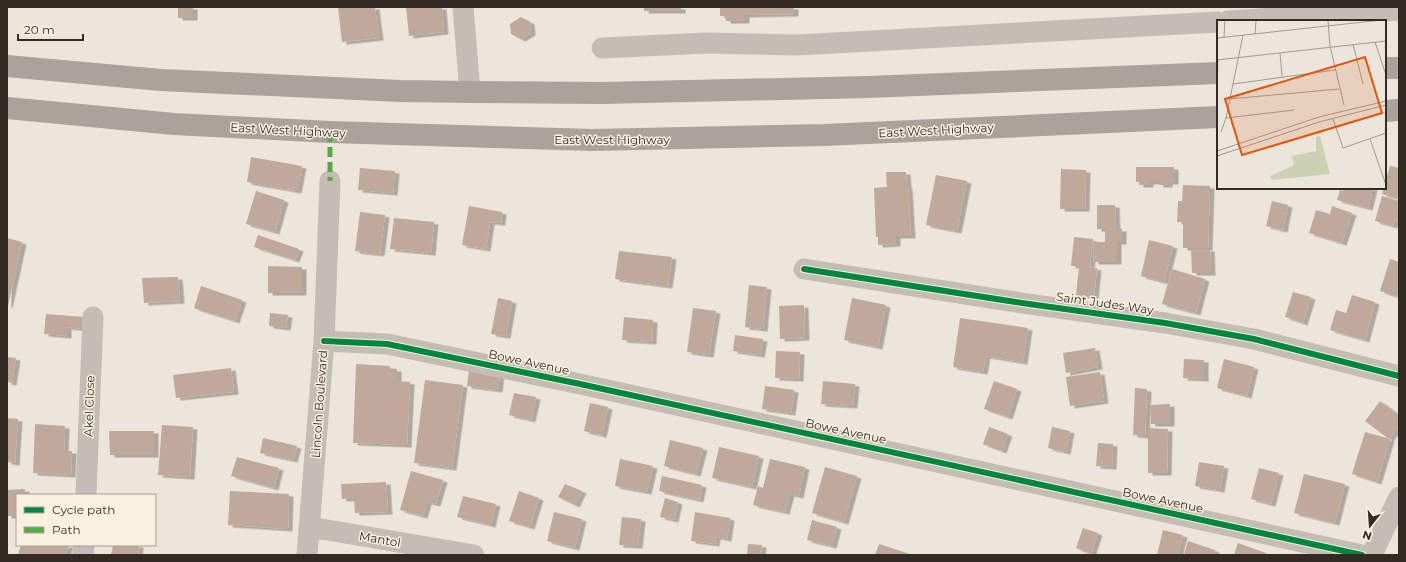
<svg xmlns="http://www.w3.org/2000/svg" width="1406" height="562" font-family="Montserrat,sans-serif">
<defs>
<filter id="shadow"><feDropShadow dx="4.5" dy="2.5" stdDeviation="0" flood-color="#0004"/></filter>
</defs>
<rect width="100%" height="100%" fill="#ebe5db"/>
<path fill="#c0a99b" filter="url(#shadow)" d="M178 7H193V18H178Z
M338 7H375L379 38 342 42Z
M406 7H442L444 32 409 36Z
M644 7H681V11H644Z
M720 7H794V14L745 15V21H726V16H720Z
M521 17 530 22 531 33 521 39 511 34 510 24Z
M251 157 302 166 297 191 247 182Z
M1390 166 1399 168V199L1382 194Z
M1136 167H1174V182H1168V185H1159V182H1149V185H1139V182H1136Z
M360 168 395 171 393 193 358 190Z
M1061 169 1086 170 1085 209H1060Z
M886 172H906L907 186H908L911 236H896V244L878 245V237H876L874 188 887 187Z
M936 175 967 181 957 231 926 225Z
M1183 185 1210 186 1208 248H1183V222H1177L1178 201H1182Z
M1344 188H1373L1368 208 1337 200 1340 190 1343 191Z
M256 191 284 200 275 232 246 224Z
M1382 196 1399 201V220L1395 219 1393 226 1375 221Z
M1272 201 1288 205 1283 230 1266 226Z
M1097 205H1115L1116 229H1122V242H1117V262H1094L1093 242H1105V229H1097Z
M469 206 502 212 501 223 490 222 486 249 462 245Z
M1332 206 1352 213 1342 243 1309 233 1316 210 1330 214Z
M360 212 385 215 380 254 355 251Z
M394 218 434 222 431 253 390 249Z
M258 235 299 249 295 260 254 247Z
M1074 237 1093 239 1090 267 1097 268 1094 297 1076 295 1079 266H1071Z
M7 238 22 242 8 306H7Z
M1149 240 1173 246 1164 282 1141 276Z
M1191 249H1210L1211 273H1192Z
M619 251 672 257 668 286 615 279Z
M1390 259 1399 262V297L1380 291Z
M268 266 302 267V293H268Z
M1172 269 1205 279 1196 313 1162 304Z
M178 277 180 301 144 303 142 278Z
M749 285 767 287 763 329 745 327Z
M201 286 242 300 235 321 194 308Z
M1293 292 1311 297 1303 323 1285 317Z
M1352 295 1375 302 1365 340 1330 330 1336 310 1346 313Z
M498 298 512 301 506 336 491 334Z
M852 298 886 305 878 347 844 340Z
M804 305 805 338 780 339 779 306Z
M693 308 716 311 709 355 687 352Z
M270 313 288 315 286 328 269 326Z
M46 314 84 317 83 329 67 327V336L44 334Z
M624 317 653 320 652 342 622 340Z
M960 318 1028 328 1023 362 986 356 983 372 953 367Z
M735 335 763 339 760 355 733 351Z
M1095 348 1098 367 1066 373 1063 353Z
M776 351 800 352 799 379 775 378Z
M7 357 16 358 12 383 7 382Z
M1184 359 1204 360V379L1183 378Z
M1224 359 1254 367 1247 396 1217 388Z
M356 364 390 366V369H397V381L410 382 407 445 353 443Z
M231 368 234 392 176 398 173 375Z
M469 369 500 374 498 390 467 386Z
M1100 372 1104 401 1070 406 1066 377Z
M425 380 463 385 452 468 414 463Z
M823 381 855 384 853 406 821 404Z
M994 381 1017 389 1008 417 984 409Z
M765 386 794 390 791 413 762 409Z
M1135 388 1147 389 1145 436 1133 435Z
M514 393 536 397 531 420 509 415Z
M1380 401 1399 415V426L1389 439 1365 421Z
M590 403 608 407 602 435 584 431Z
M1170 404V424H1151L1150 405Z
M7 418 18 419 15 463 7 462Z
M35 424 65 426 64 451H72L71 475 33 473Z
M162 425 193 427 190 477 158 475Z
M989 427 1008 434 1002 451 983 444Z
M1052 427 1070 431 1066 452 1048 448Z
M1148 428 1168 429 1167 473H1148Z
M109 431H154V455H110Z
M1365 432 1390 439 1377 482 1352 474Z
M263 438 297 446 293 460 260 453Z
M670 440 703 448 696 474 664 466Z
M1098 443 1113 444 1112 467 1096 466Z
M719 447 759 456 752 487 712 478Z
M237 457 279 468 274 488 231 476Z
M620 459 653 466 647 492 615 486Z
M770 459 805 467 799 496 790 494 785 512 753 505 758 486 763 488Z
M1199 462 1224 466 1220 490 1195 486Z
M825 467 857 476 844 522 812 513Z
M1259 468 1279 473 1271 504 1251 499Z
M411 471 443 480 436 504 427 502 423 516 400 510Z
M1304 474 1345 484 1335 523 1294 513Z
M662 476 702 485 699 500 659 491Z
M386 482 388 512 355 513 354 499H342L341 484Z
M565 484 582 491 575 505 558 497Z
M25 489V495H17V516H7V490Z
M230 491 289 494 288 529 228 525Z
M519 491 539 498 530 527 509 521Z
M463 496 496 504 491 525 457 517Z
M665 498 678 502 674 520 660 517Z
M554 512 582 519 575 548 547 541Z
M695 512 730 518 727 539 716 537 715 544 691 541Z
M622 517 641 519 638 546 619 545Z
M812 520 837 527 832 546 807 540Z
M1083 528 1098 533 1091 554 1076 548Z
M1163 530 1183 535 1178 555H1157Z
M1188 541 1215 550 1214 555H1184Z
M1238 543 1266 553 1265 555H1234Z
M748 544 762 545 761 555H747Z
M879 544 913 555H875Z
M21 545H69L65 555H18Z
M113 545H139L138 555H111Z"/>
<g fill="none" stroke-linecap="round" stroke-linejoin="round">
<path stroke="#c4bdb5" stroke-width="21" d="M463 7 470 92
M1228 21 1399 10
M602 48 706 43 797 45 1218 22
M804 269 1022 303 1165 323 1254 339 1399 376
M324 341 387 344 580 384 1362 555
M86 495 93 317
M310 527 474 555
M83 555 84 545
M307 555 324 341 330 181
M1372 555 1399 497"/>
<path stroke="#aaa39b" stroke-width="22" d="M7 66 161 80 400 91 470 92 602 93 868 87 1218 73
M1385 68H1399
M7 108 174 124 330 132 593 140 824 135 1218 117
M1385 111 1399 110"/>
<path stroke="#54ab44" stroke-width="5" stroke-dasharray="10 5" stroke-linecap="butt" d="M330 132V181"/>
<g stroke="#faf0e0" stroke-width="8">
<path id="cycleway" d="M804 269 1022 303 1165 323 1254 339 1399 376
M324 341 387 344 580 384 1362 555"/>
</g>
<use href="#cycleway" stroke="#00873e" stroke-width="6"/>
</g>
<g text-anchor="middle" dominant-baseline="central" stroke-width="3" stroke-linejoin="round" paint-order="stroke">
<g font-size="12" fill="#342a24" stroke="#faf0e0">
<text transform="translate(288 130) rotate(3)">East West Highway</text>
<text transform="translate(936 130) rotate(-3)">East West Highway</text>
<text x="612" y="139">East West Highway</text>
<text transform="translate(1105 303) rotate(8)">Saint Judes Way</text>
<text transform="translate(529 362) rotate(12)">Bowe Avenue</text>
<text transform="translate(319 404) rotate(-86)">Lincoln Boulevard</text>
<text transform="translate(89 406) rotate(-88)">Akel Close</text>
<text transform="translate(846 431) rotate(12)">Bowe Avenue</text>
<text transform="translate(1163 500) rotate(12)">Bowe Avenue</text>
<text transform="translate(380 539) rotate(10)">Mantol</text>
</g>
</g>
<g transform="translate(1217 20)">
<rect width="169" height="169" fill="#ebe5db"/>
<path d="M103 116 113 154 55 160 53 156 77 145 75 136 99 131V117Z" fill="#cad2b3"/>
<path fill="none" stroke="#a29a92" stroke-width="1" d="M111 0 113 26 127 85M38 14 39 0M7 17 8 0M0 18 165 0M158 22 169 55M136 24 146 64M63 33 65 56M0 40 169 21M16 64 118 50M0 65 1 40M12 79 122 69M9 98 77 90M116 99 126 128 169 113M4 112 9 98 26 15M153 119 169 165M0 131 102 97 169 81M0 136 102 102 169 85"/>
<path fill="#df570d" fill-opacity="0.15" stroke="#df570d" stroke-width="2" d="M148 37 165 93 25 135 8 79Z"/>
<rect width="169" height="169" fill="none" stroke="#342a24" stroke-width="2"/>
</g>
<rect width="1406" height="562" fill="none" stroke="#342a24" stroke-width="16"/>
<rect x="16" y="494" width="140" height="52" fill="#faf0e0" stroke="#aba195"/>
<rect x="24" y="507" width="20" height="6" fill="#00873e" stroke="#aba195"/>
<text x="52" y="514" font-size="12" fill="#342a24">Cycle path</text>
<rect x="24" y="527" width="20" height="6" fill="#54ab44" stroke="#aba195"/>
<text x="52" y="534" font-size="12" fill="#342a24">Path</text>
<g transform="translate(1370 526) rotate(197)" stroke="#faf0e0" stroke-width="3" paint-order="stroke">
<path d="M0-3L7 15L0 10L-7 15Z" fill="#342a24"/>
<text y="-6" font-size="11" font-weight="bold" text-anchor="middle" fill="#342a24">N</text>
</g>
<path d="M18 34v6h65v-6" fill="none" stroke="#342a24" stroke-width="2"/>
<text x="24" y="34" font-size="12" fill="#342a24" stroke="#faf0e0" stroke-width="3" paint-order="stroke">20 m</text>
</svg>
